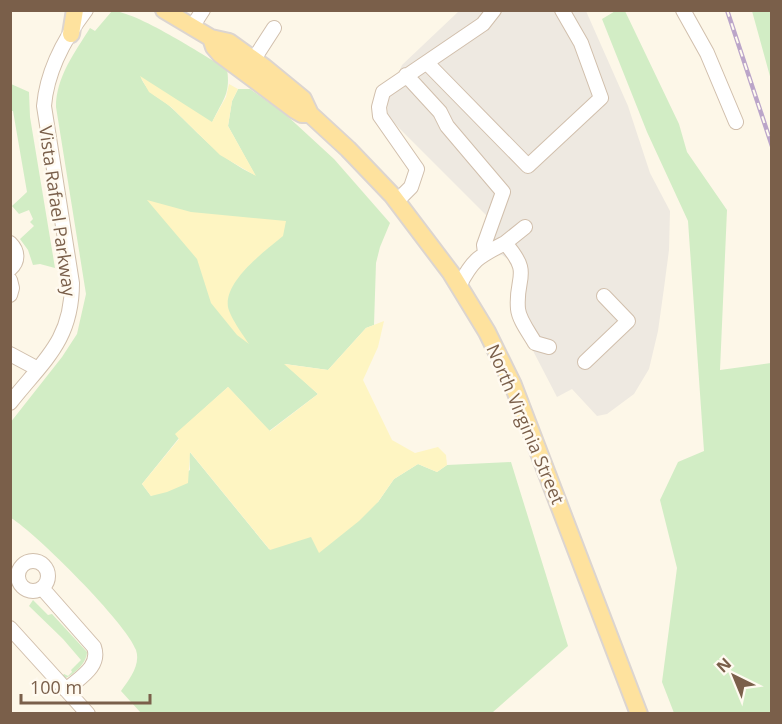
<svg xmlns="http://www.w3.org/2000/svg" width="782" height="724" font-family="'Open Sans',sans-serif">
<rect width="100%" height="100%" fill="#fdf7e8"/>
<path fill="#eee9e1" d="M459 11H586L628 106 650 173 670 211 669 250 664 288 658 331 649 369 634 394 607 414 597 416 572 389 557 397 515 316 514 271 509 260 502 255 493 256 487 216 388 117 387 101 402 65Z"/>
<path fill="#d2edc5" d="M617 10 625 11 679 124 687 152 727 210 720 370 771 363V713H674L662 682 677 568 660 500 678 462 704 451 688 221 647 132 602 19Z
M112 11C136 11 203 55 227 69 231 95 222 100 212 123L141 78C152 99 159 95 174 110 200 135 222 160 255 175L228 126 232 101 238 89H250L284 113 334 159 390 223 380 247 376 263 374 325 366 328 328 370 285 364 318 394 269 431 228 387 176 434 179 438 142 484 151 496 190 470 189 451 269 549 378 502 394 479 418 464 437 472 447 465 511 462 568 646 493 712 488 713H141L121 691C129 680 141 665 136 650 127 624 36 533 11 518L10 423 62 357 77 334 86 294 56 107C56 77 75 52 90 28L95 31Z
M752 11H771V80Z
M11 84 29 92 30 117 55 268 40 264 33 265 28 250 20 239 34 226 30 222 33 219 29 210 19 214 12 206 27 192 13 111H11Z
M33 600 48 615 52 614 87 652C87 663 73 676 63 679L61 677 64 674 68 676 72 672 71 670 81 660 63 639 29 606Z"/>
<path fill="#fef5c2" d="M140 76 212 122 226 97 229 84 238 89 232 101 228 126 256 176 220 155 171 107 149 92Z
M147 200 191 212 286 221 283 236C265 251 224 281 228 307 230 317 243 335 249 344L237 335 211 303 197 259Z
M384 321 378 347 363 380 392 440 415 453 438 447 446 455 447 465 437 472 418 464 394 479 378 502 359 521 319 553 311 537 270 550 190 452 188 483 167 492 151 496 142 484 179 439 175 434 228 387 270 431 318 394 284 364 328 370 366 328Z"/>
<g fill="none" stroke-linecap="round" stroke-linejoin="round">
<g stroke="#d1bfac" stroke-width="16">
<path id="minor" d="M683 10 707 53 736 122
M192 27 203 10
M254 59 274 28
M427 63 528 166 601 98 581 43 562 10
M406 75 440 112 447 126 503 192 484 245 485 253
M397 201 411 187 417 169 380 116 379 107 383 92 483 24 494 10
M10 243C18 251 19 261 10 269
M505 243 525 227
M10 280 12 288 10 295
M459 286C473 259 478 257 505 243 533 275 515 276 518 309 519 320 530 334 535 343L549 347
M10 354 38 369
M585 362 628 321 604 296
M10 403C43 361 72 341 72 283L44 106C47 70 64 39 86 10
M18 576a15 15 0 1 1 30 0a15 15 0 1 1-30 0Z
M42 588 94 647C101 667 79 678 66 690
M10 628 88 714"/>
</g>
<g stroke="#dcd5d0" stroke-width="20">
<path id="major" d="M164 10 211 38 229 42 264 67 303 99 310 114 348 149 392 195 451 273 487 332 513 385 639 714
M71 34 75 10
M211 38 214 47 220 54 295 110 302 114H310"/>
</g>
<use href="#minor" stroke="#fff" stroke-width="14"/>
<use href="#major" stroke="#fee29e" stroke-width="16"/>
<g stroke="#bba5c9" stroke-width="4.5">
<path id="rail" d="M727 10 772 146"/>
</g>
<use href="#rail" stroke="#fffaf0" stroke-width="2" stroke-dasharray="7" stroke-linecap="butt"/>
</g>
<g text-anchor="middle" dominant-baseline="central" stroke-width="5" stroke-linejoin="round" paint-order="stroke">
<g font-size="18" fill="#7a5f4a" stroke="#fffaf0">
<text transform="translate(58 211) rotate(82)">Vista Rafael Parkway</text>
<text transform="translate(526 424) rotate(67)">North Virginia Street</text>
</g>
</g>
<rect width="782" height="724" fill="none" stroke="#7a5f4a" stroke-width="24"/>
<g transform="translate(734 676) rotate(317)" stroke="#fffaf0" stroke-width="4.5" paint-order="stroke">
<path d="M0-4.5L10 22L0 15L-10 22Z" fill="#7a5f4a"/>
<text y="-9" font-size="16" font-weight="bold" text-anchor="middle" fill="#7a5f4a">N</text>
</g>
<path d="M21 694v9h129v-9" fill="none" stroke="#7a5f4a" stroke-width="3"/>
<text x="30" y="694" font-size="18" fill="#7a5f4a" stroke="#fffaf0" stroke-width="4.5" paint-order="stroke">100 m</text>
</svg>
